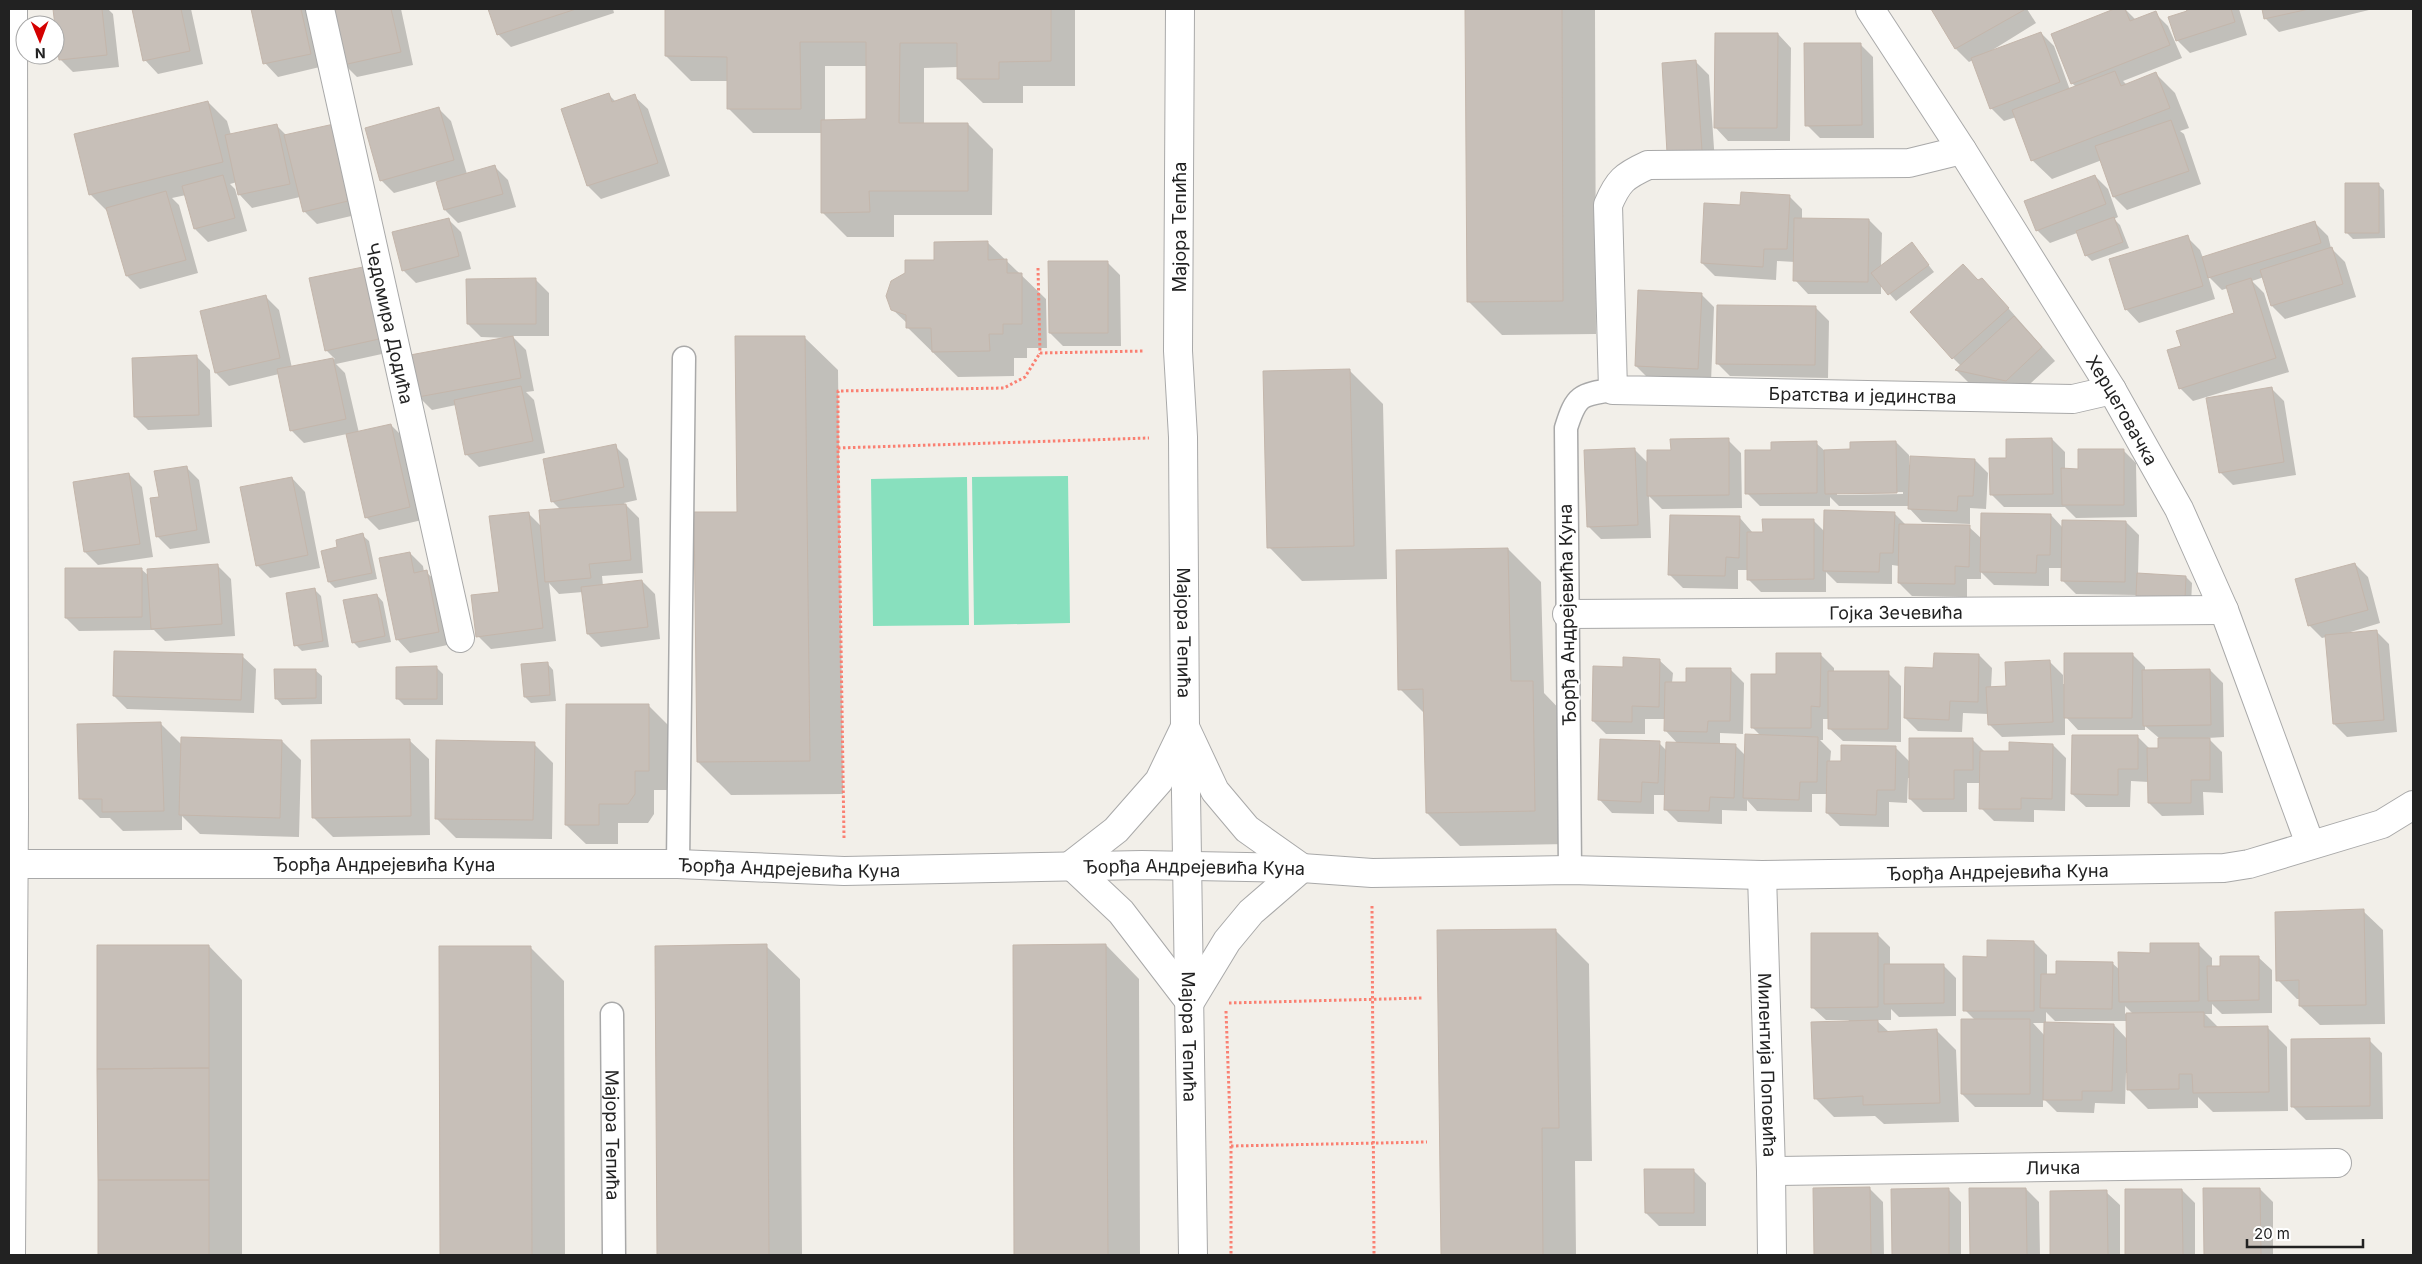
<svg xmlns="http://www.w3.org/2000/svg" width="2422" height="1264" font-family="Inter,sans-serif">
<rect width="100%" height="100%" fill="#f2efe9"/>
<path fill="#88e0be" d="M1068 476 1070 623 974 625 972 477Z
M967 477 969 625 873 626 871 479Z"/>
<path fill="#0003" fill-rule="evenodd" d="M54 9H108L113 14 119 67 73 72 60 59Z
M133 9H191L203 64 158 74 145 60Z
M252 9H310L324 66 278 77 265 63Z
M332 9H401L413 65 357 77 344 64Z
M490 9H613L614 13 511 47 498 34Z
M666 9H1075V86H1023V103H983L958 79V67L924 68V124H968L993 149 992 215H894V237H847L822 212V133H753L728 108V81H691L666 56ZM825 66H867V121H825Z
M1467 9H1595L1596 334 1502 335 1468 301Z
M1933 9H2027L2036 23 1986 54 2041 33 2054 46 2070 90 2076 87 2072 83 2053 34 2118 9H2125L2136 20 2155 13 2168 26 2182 58 2123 81 2127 85 2156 74 2175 93 2189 128 2180 131 2184 134 2201 184 2127 210 2114 197 2102 160 2052 179 2032 160 2016 117 2004 121 1991 108 1973 60 1969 62 1956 49Z
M2188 9H2239L2247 35 2190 53 2177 40Z
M2263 9H2368L2369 10 2279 32 2266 19Z
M1778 34 1791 48 1790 141H1728L1715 127Z
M1860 44 1873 57 1874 138H1820L1807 125Z
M1696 62 1709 75 1715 163 1682 165Z
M608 94 616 102 634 96 648 109 670 176 601 199 588 186 563 109Z
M208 102 227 121 231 135 276 125 364 213 317 224 304 211 300 197 252 208 239 194 237 182 230 184 235 189 247 231 208 242 195 229 186 195 172 198 179 205 198 273 140 289 127 276 109 213 90 194Z
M438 108 451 121 467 174 495 167 508 180 516 207 458 223 445 210 437 181 394 193 381 180Z
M2095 176 2108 189 2118 217 2114 219 2120 225 2129 248 2092 261 2086 255 2077 233 2050 243 2037 230Z
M2378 184 2384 190 2385 238 2353 239 2347 233Z
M1789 196 1802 209V219L1869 220 1882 233 1881 267 1912 244 1934 272 1896 301 1881 284V294H1808L1795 280V262L1777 261 1776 280 1715 276 1702 263 1741 206Z
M448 219 461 232 471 269 416 283 403 270Z
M2315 223 2328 236 2331 248 2345 262 2356 297 2285 319 2272 306 2264 277 2252 281 2264 293 2289 372 2193 401 2180 388 2182 347 2236 314 2228 288 2222 290 2208 276 2215 299 2139 323 2126 309 2187 237 2200 250 2203 258Z
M987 242 1046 299 1047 348H1027V358H1014V376L958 377 908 328V324L892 309 935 261Z
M1107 262 1120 275 1121 346H1063L1050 333Z
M362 268 375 281 391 352 336 364 345 373 359 433 391 425 404 438 422 520 379 530 366 517 347 434 304 443 291 430 279 374 229 386 216 373 266 297 279 310 292 368 335 359 326 350Z
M536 280 549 293V336H512L526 350 534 391 526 392 534 400 545 453 479 467 466 454 456 405 432 410 419 397 508 338 481 337 468 324Z
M1979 281 1994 292 2055 361 2020 393 1969 383 1956 370 1961 366 1953 358Z
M1701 294 1714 307 1711 382 1649 379 1636 366Z
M1816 308 1829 321 1828 378 1730 376 1717 363Z
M804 337 838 370 843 794 731 795 698 762 739 513Z
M197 357 210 370 212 427 148 430 135 417Z
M1349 370 1383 404 1387 579 1302 581 1269 547Z
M2271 388 2284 401 2296 475 2233 485 2220 472Z
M2052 439 2065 452V470H2080L2123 450 2136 463 2137 517 2076 518 2065 507H2004L1991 494 2008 459Z
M1728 440 1741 453 1742 508 1662 509 1649 496 1651 538 1601 539 1588 526 1635 450 1648 463 1672 451Z
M1896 442 1909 455V465L1975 460 1988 473 1986 509 1970 508V524L1922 522 1909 508V506H1839L1830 497V506H1760L1747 493 1772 451 1816 443 1825 451 1852 450ZM1837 492H1903V494L1837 495Z
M615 446 628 459 637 500 624 503 639 518 643 573 602 576 603 586 642 581 655 594 660 639 601 647 588 634 583 592 559 594 549 583 556 641 491 649 478 636 501 593 528 513 542 527 561 510 552 501Z
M186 467 199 480 210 543 170 549 157 536 160 498Z
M129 474 142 487 153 557 98 565 85 552 74 483Z
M292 478 305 492 320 568 270 578 257 565Z
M1894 513 1906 525 1969 527 1982 539 2051 515 2063 528 2126 522 2139 535 2138 575 2186 577 2192 583 2191 605 2137 595 2076 594 2063 581V568H2049V586L1994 585 1981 572V579H1967V597L1912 596 1899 583V566L1892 565V584L1837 583 1826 572V592H1761L1748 579V570H1738V589L1683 588 1670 575 1740 518 1753 533H1764L1813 520 1825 532Z
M362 535 369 541 377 579 335 588 329 582 322 552 339 548Z
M1508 549 1541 582 1544 693 1566 716 1568 844 1460 846 1427 813 1425 714 1400 689Z
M410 553 423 566 424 572H426L440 585 452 644 410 653 397 639Z
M2355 564 2368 577 2380 623 2344 634 2376 631 2389 644 2397 732 2347 737 2334 724 2326 637 2322 638 2309 625Z
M218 566 231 579 235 636 165 641 154 630 79 631 66 618 141 569 149 576Z
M314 589 321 596 329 647 302 651 296 645Z
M377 595 383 602 391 642 359 648 353 642Z
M2132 654 2145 667V672L2210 670 2223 683 2224 737 2208 738 2222 752 2223 793 2203 792 2204 815 2162 816 2149 803V782L2131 781 2130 807H2086L2072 794 2137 736 2150 749H2159V738L2145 726V730H2078L2065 716V735L2002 737 1989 724V714L1963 713 1962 732 1918 731 1905 718 1935 669 1979 655 1992 668 1991 688 2007 687 2050 662 2063 675V684H2066Z
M1821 655 1834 668V673H1888L1901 686V742L1843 741 1829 728V719H1823V740H1820L1831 751 1830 762 1842 763 1895 747 1910 762 1972 739 1985 752 2010 753 2053 745 2066 758 2065 811 2034 810V822L1994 821 1981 808V783H1967V812H1923L1910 799V778H1908L1907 803 1889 802V827L1840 826 1827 813V794H1812V812L1757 811 1747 800V811L1722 810V824L1678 822 1665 809 1666 795H1654V814L1612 813 1599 799 1659 743 1667 751 1678 744 1665 730V719H1645V734H1606L1593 721 1624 668 1659 660 1673 673 1672 683H1687L1731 670 1744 683 1743 734 1720 733V745H1735L1746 756 1761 736 1752 727 1777 675Z
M242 656 256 669 254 713 127 709 114 696Z
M547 663 553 670 556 701 531 703 525 697Z
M437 668 443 674V705H404L397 698Z
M315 670 322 676V704L282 705 276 698Z
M648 705 668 725 667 790H654V814L648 823H618V844H586L566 825Z
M161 724 182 745 282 741 301 760 299 837 200 834 182 816V830L123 831 110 818H100L81 799Z
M409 740 429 759 430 835 333 837 313 817Z
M534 744 553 763 552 839 456 838 436 818Z
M2363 911 2383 930 2385 1024 2320 1025 2300 1006V999H2297L2278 980Z
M1438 931H1556L1589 964 1592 1161H1575L1576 1255H1442Z
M1877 934 1890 947V965H1943L1956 978V1016L1899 1017 1891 1009V1020H1876L1889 1032 1937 1031 1956 1050 1959 1122 1884 1124 1875 1116 1834 1117 1815 1098 1849 1020H1826L1812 1007Z
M2034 942 2047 955V975H2057L2112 963 2120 970 2151 954 2198 944 2212 958V967H2221L2258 957 2272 970V1013L2222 1014 2212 1004V1014H2205L2219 1028 2267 1027 2287 1047 2288 1111 2213 1112 2198 1097V1108L2148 1109 2128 1089V1073H2126L2125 1104 2095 1103 2094 1113 2057 1112 2043 1098V1107H1975L1962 1094 1975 1020 1965 1010 1988 958ZM2125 1006 2133 1014H2125ZM2046 1012 2055 1021H2127V1039L2114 1025 2046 1023ZM2033 1023H2046L2045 1036Z
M1106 945 1139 979 1140 1255H1015V946Z
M98 946H209L242 980V1255H99Z
M766 946 800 979 802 1255H659L656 947Z
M440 947H530L564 981 565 1255H442Z
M2369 1040 2382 1053 2383 1119 2306 1120 2293 1107Z
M1693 1170 1706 1183V1226H1659L1646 1213Z
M1814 1189H1870L1883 1202 1884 1255H1815Z
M1948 1189 1961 1202V1255H1893L1892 1190Z
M2026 1189 2039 1202 2040 1255H1971L1970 1190Z
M2204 1189H2260L2273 1202V1255H2205Z
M2182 1190 2195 1203V1255H2127L2126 1191Z
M2051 1192H2106L2120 1205V1255H2052Z"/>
<path fill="#c7bfb8" stroke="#c4b6ab" d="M53 9H102L107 55 59 60Z
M132 9H181L190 51 143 61Z
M251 9H301L311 54 263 64Z
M331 9H391L401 52 343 65Z
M488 9H576L497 35Z
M665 9H1051V61L999 62V79H957V43H900L899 123H968V191H869L870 212 821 213V120L866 119V42H800L801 109H727V57L665 56Z
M1465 9H1562L1563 301 1467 302Z
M1931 9H2023L2024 10 1955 49Z
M2114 9H2125L2130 21 2156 11 2170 45 2071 84 2051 34Z
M2186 9H2231L2235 22 2176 41 2168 17 2187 11Z
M2262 9H2309L2264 19Z
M2041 32 2060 82 1990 109 1971 58Z
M1715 33H1778L1777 128H1714Z
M1804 43H1861L1862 125 1805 126Z
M1696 60 1702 151 1667 153 1662 63Z
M2115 71 2121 86 2156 72 2170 108 2031 161 2012 110Z
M609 93 612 102 635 94 658 163 587 186 561 109Z
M208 101 223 162 89 195 74 134Z
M439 107 454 160 380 181 365 128Z
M2171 120 2189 171 2113 197 2095 146Z
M277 124 290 184 238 195 225 135Z
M334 124 352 200 303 212 284 135Z
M495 165 503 194 444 210 436 182Z
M223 175 235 218 194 229 182 186Z
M2095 175 2106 204 2036 231 2024 201Z
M2345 183H2379V233H2345Z
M166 191 186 260 126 276 106 208Z
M1741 192 1790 195 1787 249H1764L1763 267 1701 263 1704 203 1740 205Z
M2114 217 2123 242 2085 256 2076 231Z
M449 218 459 256 402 271 392 232Z
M1794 218 1869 219 1868 282 1793 281Z
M2315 221 2321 243 2208 278 2202 257Z
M2188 235 2203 286 2125 310 2109 259Z
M988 241V260L1007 259V273H1022V324H1003V334H989L990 351 932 352 931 328H906V315L891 310 886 296 891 281 905 273V260H934V242Z
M1912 242 1929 265 1888 295 1871 273Z
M2332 247 2343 284 2271 306 2260 270Z
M1048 261H1108V333H1049Z
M1963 264 1978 280 1982 278 2009 308 1952 359 1910 312Z
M363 267 379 339 325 351 309 278Z
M536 278V324H467L466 279Z
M2251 278 2276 358 2179 389 2167 350 2181 346 2176 331 2234 313 2226 286Z
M1638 290 1702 293 1698 369 1635 366Z
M266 295 280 358 215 373 200 311Z
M1717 305 1816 306 1815 365 1716 364Z
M2014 316 2042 347 2006 381 1955 370Z
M513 336 521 378 418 397 410 355Z
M735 336H805L810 761 697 762 694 512H737Z
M197 355 199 415 134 417 132 358Z
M333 358 346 419 290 431 277 369Z
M1350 369 1354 546 1267 548 1263 371Z
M521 386 533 441 465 455 454 400Z
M2272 387 2284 462 2219 473 2206 398Z
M391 424 410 507 365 518 346 434Z
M1729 438V495L1647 496V450H1671L1670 439Z
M2052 438 2053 494 1990 495 1989 458H2006V439Z
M1817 441V493L1745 494V450H1771V442Z
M1896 441 1897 493 1825 494 1824 450 1850 449V442Z
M616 444 624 487 551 502 543 459Z
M1635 448 1638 525 1587 527 1584 450Z
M2078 449H2124V505H2062L2061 468 2078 469Z
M1910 456 1975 459 1973 496H1958L1957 511 1908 509Z
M187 466 197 530 156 537 150 498 159 497 154 471Z
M129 473 140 544 84 552 73 482Z
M292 477 308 555 256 566 240 487Z
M626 504 631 560 589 564 591 578 545 582 539 510Z
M1824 510 1895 512 1893 553H1880L1879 572 1823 571Z
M529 512 543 628 476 637 471 595 499 592 489 516Z
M1981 513 2051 514 2050 555H2037L2036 573 1980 572Z
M1670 515 1740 516 1739 558 1726 557 1725 576 1668 575Z
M1762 519H1814V579L1747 580V532H1763Z
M2062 520 2126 521 2125 582 2061 581Z
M1899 524 1970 525 1969 567 1955 566V584L1898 583Z
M363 533 372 573 328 582 321 551 337 547 336 540Z
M1508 548 1511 681H1533L1535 811 1426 813 1423 689 1398 690 1396 550Z
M410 552 414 573 427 570 439 632 396 640 379 558Z
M2355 563 2368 610 2308 626 2295 579Z
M218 564 222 624 151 629 147 569Z
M65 568H142V617L65 618Z
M2137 573 2186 576 2185 599 2136 597Z
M642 580 648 627 587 634 581 587Z
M315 588 323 641 294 646 286 593Z
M377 594 385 636 352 643 343 600Z
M2377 630 2384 720 2333 724 2325 635Z
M114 651 243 654 241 700 113 696Z
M1776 653H1821L1820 707 1811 706V728H1751V674H1776Z
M1934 653 1979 654 1978 702 1950 701 1949 720 1904 718 1905 667 1933 668Z
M2064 653H2133L2132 718H2064Z
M1623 657 1660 659 1659 707 1632 706V722L1592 721 1593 666 1623 667Z
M2050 660 2053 722 1988 725 1986 687 2006 686 2005 662Z
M548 662 550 695 524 697 521 664Z
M437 666V699H396V667Z
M1686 668H1731L1730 721H1708L1707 732 1664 731 1665 682H1686Z
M274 669H316V698L275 699Z
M2210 669 2211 725 2143 726 2142 670Z
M1828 671H1889L1888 729H1828Z
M566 704H649V771H635V794L628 804H599V825H565Z
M161 722 164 811 102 812V799H79L77 724Z
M1745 734 1818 737 1817 782H1800L1799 800 1743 798Z
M2072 735H2138V769H2118V795L2071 794Z
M181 737 282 740 280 818 179 815Z
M1909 738H1973V770H1954V799H1909Z
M2158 738H2210V780H2191V803H2148L2147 748H2158Z
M410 739 411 816 312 818 311 740Z
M1600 739 1660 741 1658 783 1642 782 1641 802 1598 800Z
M436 740 535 742 533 820 435 819Z
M1666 742 1736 744 1734 798 1710 797 1709 811 1664 810Z
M2009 742 2053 744 2052 799 2021 798V809H1979L1980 751H2009Z
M1841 745 1896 746 1895 790H1877L1876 815 1826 813 1827 761H1841Z
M2364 909 2366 1005 2299 1006V980L2276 981 2275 912Z
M1556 929 1559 1128H1542L1543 1255H1441L1437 930Z
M1811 933H1878V1007L1811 1008Z
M1987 940 2034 941V1011H1963V956L1987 957Z
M2150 943H2199V1001L2119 1002 2118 952 2150 953Z
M767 944 769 1255H657L655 946Z
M1106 944 1108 1255H1014L1013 945Z
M97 945H209V1068L97 1069Z
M439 946H531L532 1255H440Z
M2220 956H2259V1000L2208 1001 2207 966H2220Z
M2056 961 2113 962 2112 1009 2040 1008 2041 974H2056Z
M1884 964H1944V1003L1884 1004Z
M2204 1012V1027L2268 1026 2269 1092 2193 1093 2192 1074H2179V1089L2127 1090 2126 1013Z
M1961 1019H2030V1094H1961Z
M1878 1020V1032L1937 1029 1940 1103 1863 1105V1096L1814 1099 1811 1022Z
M2044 1022 2114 1024 2112 1091H2082V1100H2043Z
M2370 1038V1106L2291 1107V1039Z
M209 1068V1180H98L97 1069Z
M1644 1169H1694V1213H1645Z
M98 1180H209V1255H98Z
M1870 1187 1871 1255H1814L1813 1188Z
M1949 1188V1255H1892L1891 1189Z
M1969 1188H2026L2027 1255H1970Z
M2203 1188H2260L2261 1255H2204Z
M2125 1189H2182L2183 1255H2125Z
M2107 1190 2108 1255H2050V1191Z"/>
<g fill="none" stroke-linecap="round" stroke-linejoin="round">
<g stroke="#a9a9a9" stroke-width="25">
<g id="service">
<path d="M678 864 684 358"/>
<path d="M1570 870 1566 428C1576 396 1580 394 1613 390"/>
<path id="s1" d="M612 1014 614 1255"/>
</g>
</g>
<g stroke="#a9a9a9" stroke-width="30">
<g id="minor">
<path id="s2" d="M320 9 460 638"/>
<path id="s3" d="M1180 9 1178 351 1183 437 1185 727 1193 1255"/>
<path id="s4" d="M1870 9 1962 150 2112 390 2179 509 2224 610 2310 844"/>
<path id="s5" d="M1962 150 1909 163 1648 165C1624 176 1618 181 1608 205L1613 390 2073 399 2112 390"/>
<path id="s6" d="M1567 614 2224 610"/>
<path d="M1185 727 1215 791 1247 829 1302 868 1251 912 1227 941 1190 1002 1121 912 1071 865 1116 830 1159 781Z"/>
<path id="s7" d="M9 864H678L844 871 1142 865 1302 868 1372 873 1570 870 1762 875 2224 868 2249 864 2382 824 2413 805"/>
<path id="s8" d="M1762 875 1771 1171 1772 1255"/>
<path id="s9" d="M1771 1171 2337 1163"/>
</g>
</g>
<g stroke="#a9a9a9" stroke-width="30">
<path id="tertiary" d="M11 1255 14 814 13 9"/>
</g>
<path stroke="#fa8072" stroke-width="3" stroke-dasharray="2.5 2.5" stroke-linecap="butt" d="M1038 268 1040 353 1144 351
M838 448V391L1004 388 1025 377 1040 353
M844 838 838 448 1149 438
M1372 906 1374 1255
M1229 1003 1423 998
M1226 1011 1231 1146V1255
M1231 1146 1427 1142"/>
<use href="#service" stroke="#fff" stroke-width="22"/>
<use href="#minor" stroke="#fff" stroke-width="28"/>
<use href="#tertiary" stroke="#fff" stroke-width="28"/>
</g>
<g text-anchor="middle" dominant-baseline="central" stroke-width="4" stroke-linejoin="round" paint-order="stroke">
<g font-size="18" fill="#222" stroke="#fff">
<text transform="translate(1179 227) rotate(-90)">Мајора Тепића</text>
<text stroke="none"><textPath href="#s2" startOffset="322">Чедомира Додића</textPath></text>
<text stroke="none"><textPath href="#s5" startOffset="809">Братства и јединства</textPath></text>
<text stroke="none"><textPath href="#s4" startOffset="474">Херцеговачка</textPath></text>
<text stroke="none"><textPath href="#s6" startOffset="329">Гојка Зечевића</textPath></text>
<text transform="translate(1567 615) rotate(-91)">Ђорђа Андрејевића Куна</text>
<text stroke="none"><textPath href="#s3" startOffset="624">Мајора Тепића</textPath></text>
<text stroke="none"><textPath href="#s7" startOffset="375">Ђорђа Андрејевића Куна</textPath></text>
<text stroke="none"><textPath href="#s7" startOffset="780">Ђорђа Андрејевића Куна</textPath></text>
<text stroke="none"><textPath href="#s7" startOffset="1185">Ђорђа Андрејевића Куна</textPath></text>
<text stroke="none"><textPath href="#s7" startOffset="1989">Ђорђа Андрејевића Куна</textPath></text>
<text stroke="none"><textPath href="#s3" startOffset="1028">Мајора Тепића</textPath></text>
<text stroke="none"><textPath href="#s8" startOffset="190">Милентија Поповића</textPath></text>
<text stroke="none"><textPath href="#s1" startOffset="121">Мајора Тепића</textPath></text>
<text stroke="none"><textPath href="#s9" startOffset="282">Личка</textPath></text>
</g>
</g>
<rect width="2422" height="1264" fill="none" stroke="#222222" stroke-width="20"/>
<g transform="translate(40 40) rotate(179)"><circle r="24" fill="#ffffff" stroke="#a7a7a7"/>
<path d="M0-4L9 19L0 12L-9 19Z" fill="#d40000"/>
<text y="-8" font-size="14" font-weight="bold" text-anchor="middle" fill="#222222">N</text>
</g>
<path d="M2247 1239v8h116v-8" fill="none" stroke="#222222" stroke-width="2.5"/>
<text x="2254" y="1239" font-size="15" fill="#222222" stroke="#ffffff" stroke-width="4" paint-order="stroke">20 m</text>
</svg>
